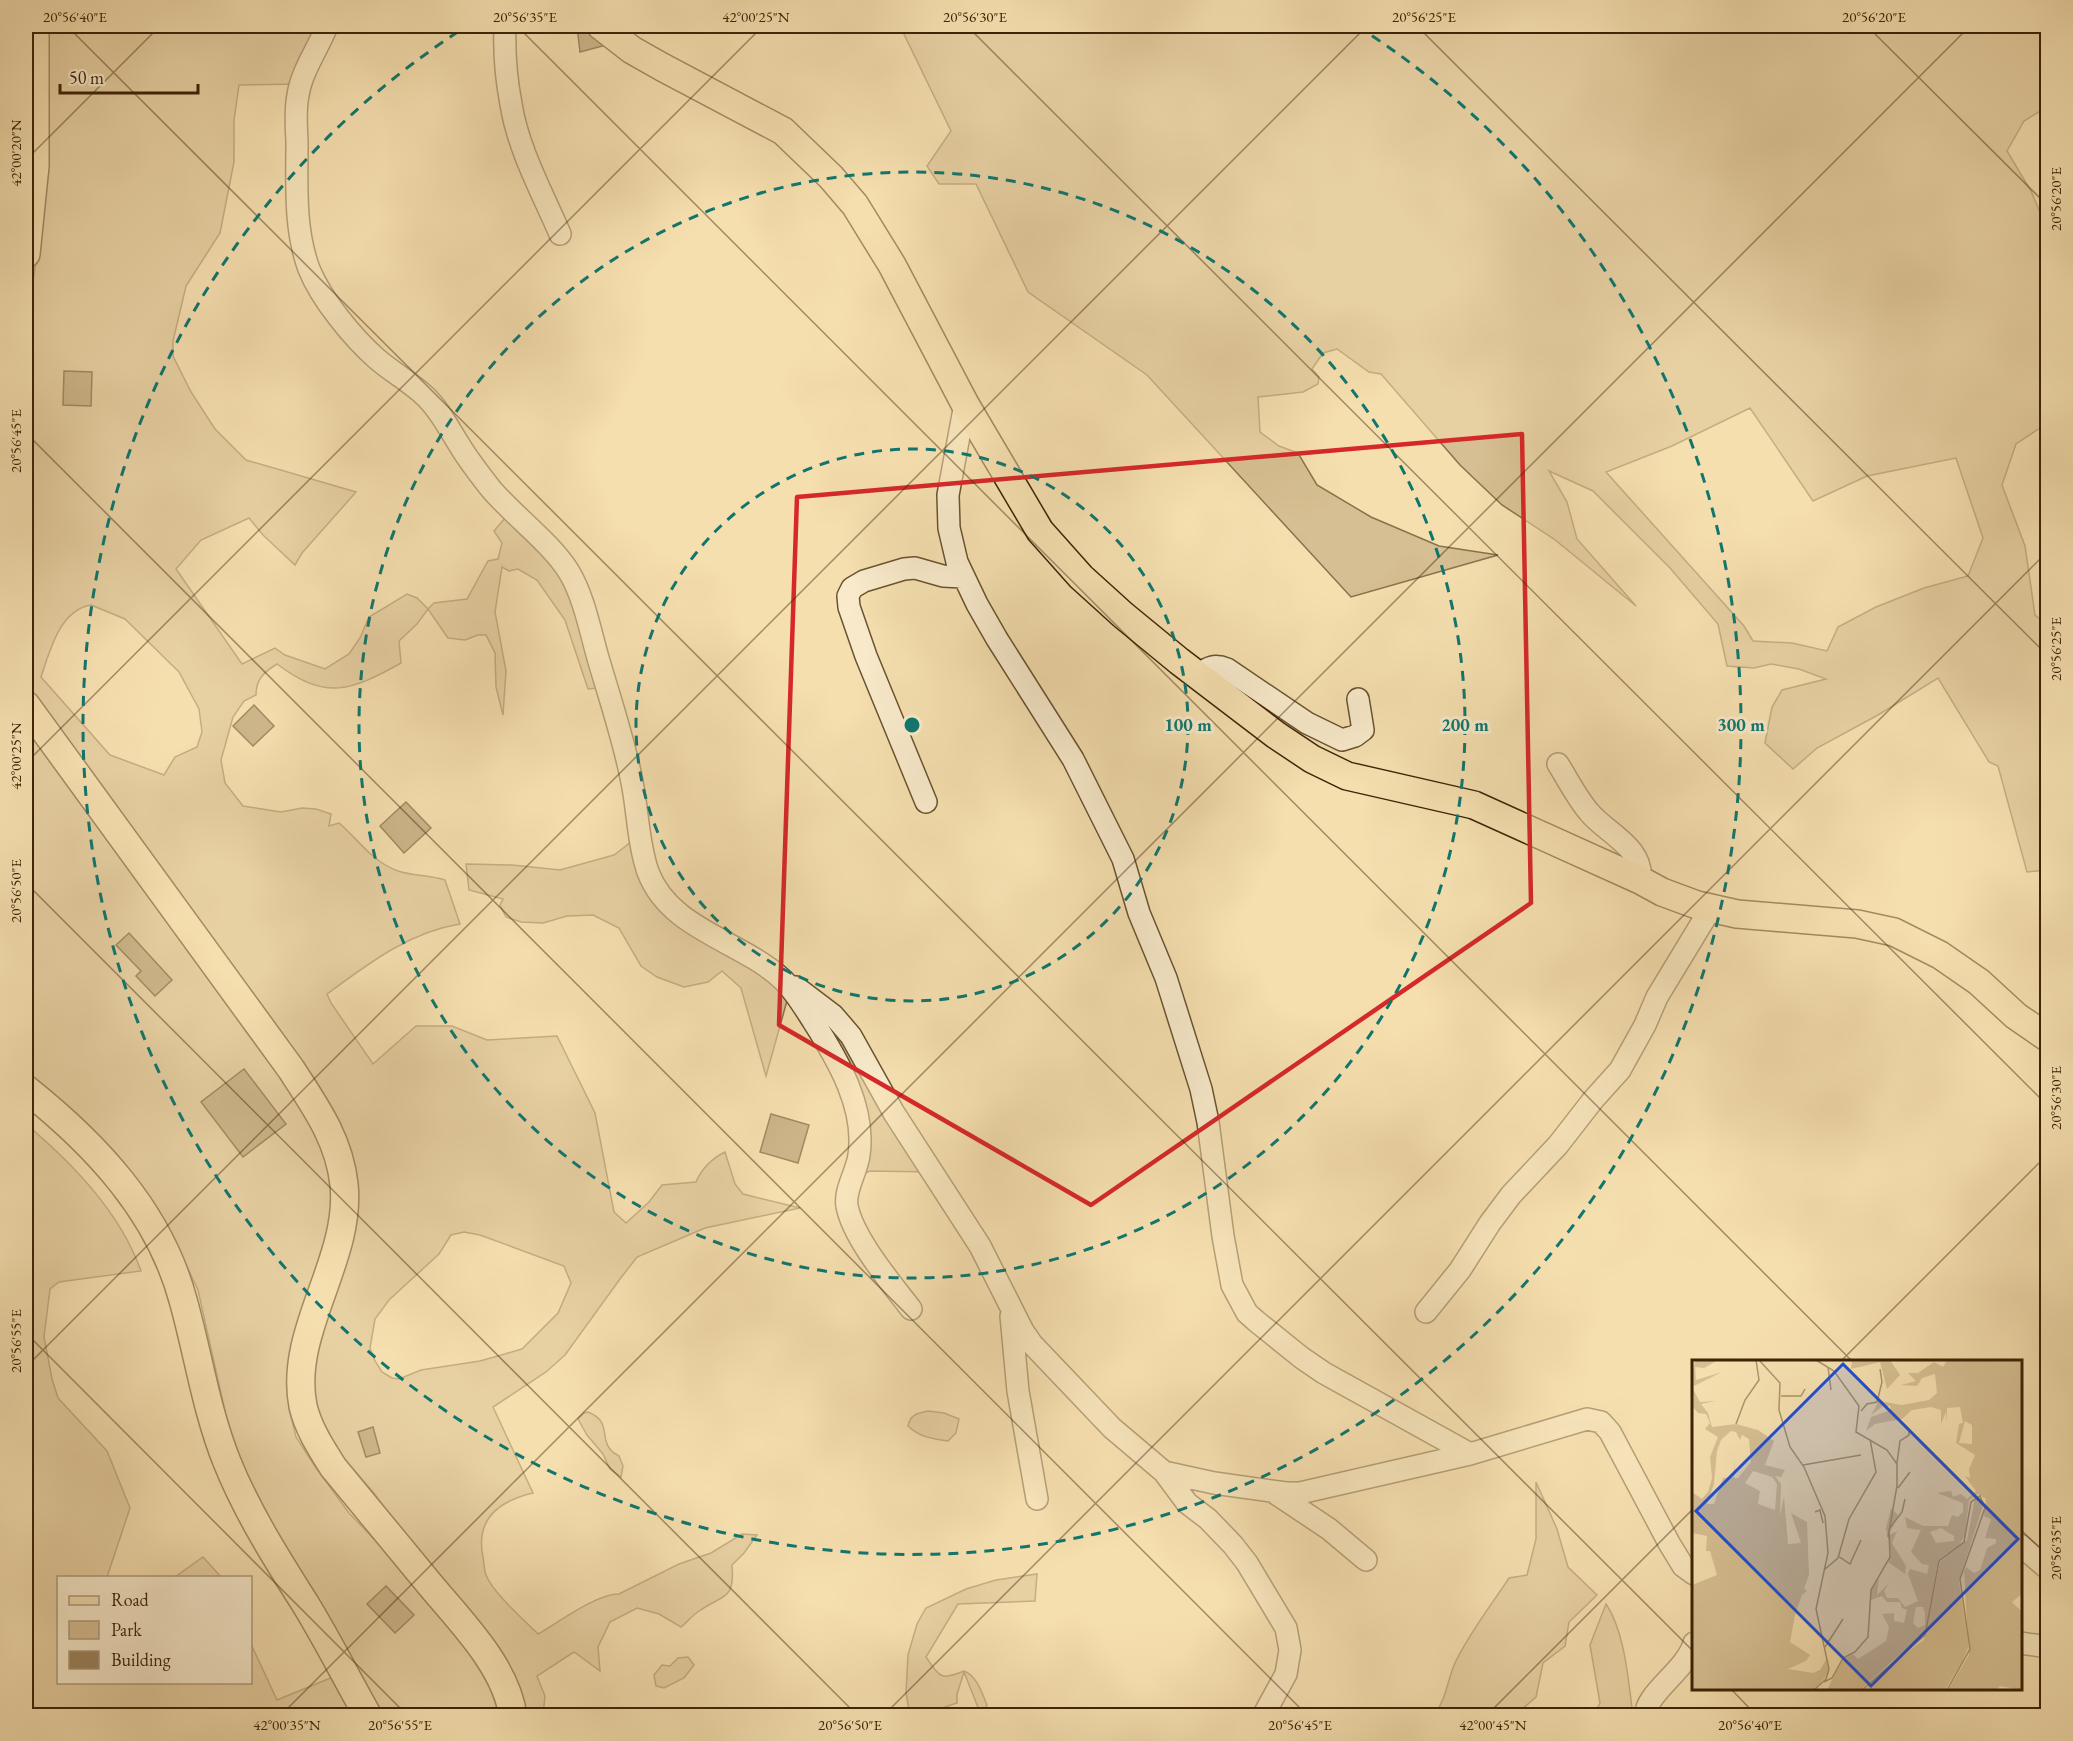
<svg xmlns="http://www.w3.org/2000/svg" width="2073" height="1741" font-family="'EB Garamond',serif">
<rect width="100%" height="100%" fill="#f5dfaf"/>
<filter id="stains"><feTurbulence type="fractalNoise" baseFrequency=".00333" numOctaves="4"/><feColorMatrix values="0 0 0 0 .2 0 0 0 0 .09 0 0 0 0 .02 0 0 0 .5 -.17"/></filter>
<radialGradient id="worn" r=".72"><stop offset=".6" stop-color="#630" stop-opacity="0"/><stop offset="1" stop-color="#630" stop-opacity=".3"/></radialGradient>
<path fill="#d6bf92" stroke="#89724c" stroke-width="1.5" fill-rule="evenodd" d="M44 26H327L301 84 239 85 234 120V162L220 233 186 286 173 341V356L191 392 215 429 246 460 356 492 302 553 295 565 263 535 249 518 201 540 176 569 242 664 275 648 285 655 325 669 349 654 360 638 369 617 407 594 417 598 428 609 434 603 467 599 488 561 498 559 502 543 494 531 511 511 556 556 607 687 588 689 565 620 537 580 518 569 509 571 502 567 495 612 506 671 503 715 496 687 495 653 486 635H478L465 640 448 638 428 609 417 624 399 641 401 663C351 691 326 701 277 664 264 672 256 679 256 695L244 701 233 717 221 760 225 783 243 806 281 812 302 808 316 809 331 814 329 826 339 823C359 840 371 861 398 871 413 876 430 875 445 880L460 924C409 932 368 964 327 994L331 1003 373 1064 416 1026H452L487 1040 557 1036 595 1113 614 1212 626 1223 649 1202 662 1185 696 1182C702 1168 711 1159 725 1152L735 1184 743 1194 800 1208 705 1228 637 1257 620 1279 565 1355 546 1372 493 1407 533 1493C499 1501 475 1519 483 1557 484 1562 484 1570 486 1575 493 1593 524 1620 538 1634 559 1622 596 1594 619 1594L679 1564 711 1553 742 1534 757 1535 744 1553 732 1565C735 1600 724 1594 699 1611 693 1615 687 1622 681 1627L659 1614 637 1608 610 1622 598 1647 600 1671 574 1652 537 1676 545 1696 543 1715H525L518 1684 505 1657 408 1541 374 1493 339 1453 330 1438 317 1412 313 1382 315 1363 337 1284 334 1113 316 1081 261 1004 46 716 26 683V321L32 290 42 215ZM91 605 125 619 179 672 199 709 202 732 197 747 175 757 164 775 110 755 41 677C50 650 60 610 91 605ZM464 1232 480 1235 564 1266 571 1283 558 1313 522 1349 480 1361 421 1370 399 1379 392 1378 382 1372 375 1361 370 1348 375 1319 389 1300 439 1254 451 1235Z
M900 26H2047V107L2024 121 2007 151 2031 191 2047 229V430L2043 426 2016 444 2002 485 2025 546 2035 615 2047 625V870L2027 872 1998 766 1989 762 1938 678 1878 715 1817 748 1793 769 1765 743 1772 707 1782 690 1826 679 1799 669 1771 664 1754 668 1727 666 1718 624 1670 568 1593 491 1549 471 1567 502 1577 539 1636 606 1554 539 1502 505 1460 465 1381 374 1369 372 1337 349 1323 353 1312 369 1319 377 1318 384 1303 392 1258 397 1260 432 1279 446 1298 453 1317 485 1371 517 1439 546 1498 555 1351 597 1147 375 1028 292 976 184H939L927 166 951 131ZM1750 408 1813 501 1867 476 1956 458 1983 538 1968 576 1924 588 1876 607 1838 627 1827 651 1792 643 1753 641 1744 626 1606 472 1672 446Z
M26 723 80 803 133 871 295 1092 331 1164 334 1222 289 1392V1409L296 1437 316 1468 349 1513 395 1561 472 1655 490 1687 496 1705V1715H380L264 1517 231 1438 198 1290 179 1250 156 1210 48 1092 26 1075Z
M639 836 658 892 822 1006 933 1172 870 1171 854 1178 859 1126 790 990 766 1076 741 988 722 971 708 982 684 987 657 977 641 966 619 928 593 915 567 916 543 923 521 922 506 917 500 905 503 899 469 890 466 864 512 865 560 870 614 855Z
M26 1124C73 1164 120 1212 141 1271L59 1282 50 1289 44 1337 52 1379 58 1398 107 1451 130 1508 107 1577 58 1578V1682H250L251 1644 277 1700 333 1677 354 1715H26Z
M928 1411 944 1413 959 1419 956 1433 948 1441C933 1439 919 1437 908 1426 910 1415 917 1413 928 1411Z
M588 1412C616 1423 594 1443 619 1456L623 1466 621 1477 610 1469 603 1454 587 1435 578 1419 584 1413Z
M1536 1482 1557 1529 1568 1567 1597 1595 1569 1622 1565 1646 1543 1663 1536 1697 1519 1712 1518 1715H1434C1447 1698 1447 1681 1455 1663 1468 1635 1492 1604 1509 1578L1527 1575 1536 1539Z
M203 1557 221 1577H175Z
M1037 1574 1035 1601 958 1604 926 1657C940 1677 940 1681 964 1671 977 1676 982 1693 987 1705L983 1715H981L964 1672 957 1694V1703L921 1715H910L906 1693 908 1655 917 1624 926 1608 966 1589 996 1580Z
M1606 1604C1624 1630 1628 1677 1632 1708V1715H1594L1600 1703 1590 1645Z
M688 1657 694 1665 684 1678 664 1688 656 1686 654 1675 662 1665 670 1666 678 1658Z"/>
<path fill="#9c855e" stroke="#3c2406" stroke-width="1.5" d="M577 26H580L610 44 580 52Z
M64 371 92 372 91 406 63 405Z
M254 705 274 726 253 746 233 726Z
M406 802 431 828 404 853 380 826Z
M129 933 172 980 155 996 136 976 141 971 116 945Z
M244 1069 286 1124 243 1157 201 1102Z
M771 1114 809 1125 798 1163 760 1152Z
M373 1427 380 1453 366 1457 358 1432Z
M386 1586 414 1615 395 1633 367 1604Z"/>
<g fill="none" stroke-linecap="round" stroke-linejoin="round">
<g stroke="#6a5330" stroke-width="24">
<path id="minor" d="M327 26C318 49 302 70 298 95 295 110 296 126 297 141 297 183 294 229 309 269 321 299 353 338 377 359 392 372 410 382 425 396 440 410 449 429 460 446 469 461 480 475 491 489 514 516 551 543 569 572 584 597 590 630 598 658 610 699 624 740 632 782 638 812 638 843 648 872 670 930 740 940 782 979 794 990 804 1007 813 1021 838 1060 866 1108 859 1155 857 1172 844 1190 847 1206 853 1238 891 1283 911 1309
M505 26C504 52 506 78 511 104 518 149 542 192 560 234
M965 404 948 495 949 528 957 562 977 604 997 639 1073 759 1123 859 1139 913 1166 978 1201 1089 1208 1122 1223 1236 1232 1285 1247 1313 1256 1321 1302 1358 1324 1373 1470 1454
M1198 675C1208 667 1215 664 1227 669L1307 723 1342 740 1355 736 1363 730 1358 699
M1558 764C1568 780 1577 798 1589 812 1607 834 1644 847 1640 880
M926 802 866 656 849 607 848 596 852 588 864 581 904 569 915 568 943 576 963 577
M796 987 833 1015 851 1036 894 1113 980 1246 1023 1331 1032 1344 1112 1428 1164 1472 1214 1483 1286 1493H1300L1470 1454 1587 1419 1601 1422 1610 1432 1669 1543 1683 1566 1694 1574
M1426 1312 1460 1270 1490 1223 1511 1195 1558 1145 1593 1100 1620 1070 1645 1025 1657 997 1711 908
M1011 1316 1018 1391 1037 1499
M1164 1472 1187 1503 1208 1519 1233 1545 1247 1563 1286 1628 1290 1650 1286 1674 1263 1716
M1275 1493 1329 1529 1366 1560
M2020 1545 2048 1569
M2020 1643 2048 1647
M1646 1716C1643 1695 1687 1670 1694 1643"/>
</g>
<g stroke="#3c2406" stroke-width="30">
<path id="major" d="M601 26 632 50 662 67 783 131 831 177 855 205 892 265 965 404 1040 531 1081 577 1123 615 1179 661 1276 735 1312 759 1347 776 1474 805 1640 880 1662 892 1697 905 1737 914 1857 924 1894 932 1940 955 1979 982 2016 1016 2048 1038
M26 254 35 166V26
M26 705 291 1069C315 1106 339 1139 344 1184 352 1260 288 1331 303 1406 308 1428 321 1448 333 1467 364 1505 396 1543 427 1581 458 1619 506 1665 513 1716
M26 1089C95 1144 159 1211 183 1300 198 1353 206 1410 227 1462 247 1512 277 1559 306 1605 328 1641 347 1679 368 1716"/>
</g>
<use href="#minor" stroke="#f8eacb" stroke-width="21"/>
<use href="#major" stroke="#f5dfaf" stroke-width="27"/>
</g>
<path d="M0 0H2073V1741H0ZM1522 434 1531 903 1091 1205 779 1025 797 497Z" fill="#f5dfaf" fill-opacity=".55" fill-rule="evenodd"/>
<path fill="none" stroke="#d62828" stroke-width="4.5" stroke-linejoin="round" d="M1522 434 1531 903 1091 1205 779 1025 797 497Z"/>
<path fill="none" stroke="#3c2406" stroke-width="1.5" stroke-opacity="0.45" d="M67 26 1694 1652M517 26 1853 1362M967 26 2048 1106M1417 26 2048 656M1867 26 2048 206M26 160 160 26M26 433 1308 1716M26 763 763 26M26 883 858 1716M26 1333 408 1716M1840 1362 2048 1154M26 1367 1367 26M2020 1529 2048 1556M1730 1688 1757 1716M280 1716 1970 26M883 1716 2048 551M1486 1716 1694 1508"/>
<g fill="none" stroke="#0f766e" stroke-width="3" stroke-dasharray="10 8">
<circle cx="912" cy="725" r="276"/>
<circle cx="912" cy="725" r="553"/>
<path d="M1357 26A829 829 0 1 1 467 26"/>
</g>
<g transform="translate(1692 1360)">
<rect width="330" height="330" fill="#f5dfaf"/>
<path d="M3 0H26L12 8 3 7 4 20 30 12 0 27 8 42 24 41 9 44 16 53 20 67 44 64 66 70 82 81 73 105 93 110 89 117 83 116 89 124 88 155 92 137 96 184 109 183 99 153 115 162 117 215 112 228 115 231 110 235 103 255 98 282 118 295 114 301 96 309 121 313 128 310 135 298 137 313 122 330H0V225L25 215 18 191H14L15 176 0 173V132L10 139 16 132 20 118 18 97 26 77 13 69 18 63 14 54 6 53 0 46V16ZM39 71 44 72 48 80 50 75 57 79 59 102 46 118H42L43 100 41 117 31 118 22 144H15L22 124 25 91 29 80ZM61 111 80 117 85 124 83 150 66 144 68 131 53 123ZM160 0H198L208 15 195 29 188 2 159 9ZM255 0H330V234L320 242 330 252V330L308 326 304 330H256L277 295 272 212 274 207 282 213 288 210 295 188 304 183V179L293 178 299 159 292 156 294 139 286 134 277 140 273 175 267 185 246 201 233 272 168 330H135L150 300 161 294 166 299 194 281 197 267 190 254 202 253V261L212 263 215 250 210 248 208 242H195L190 236 179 240V230L187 218 185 235 197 223 192 231 195 238H206L213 247 226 241 216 214 218 209 235 214 237 205 230 204 219 192 229 170 215 168 213 157 231 166H256L260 155 266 157 271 152V143L245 133 259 131 261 137 269 134 275 139 284 131 273 116 278 118 277 109 283 95 264 83 267 64 271 63 268 47 255 48V63L254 52 249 64V50L239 47 220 50 210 59 183 64 174 71 179 57 199 50 198 46H191L179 55 187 41 210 45 237 40 245 33 243 14 230 18 225 26 209 25 224 21 216 13H226L242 2 251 7ZM273 61 280 65V84L267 83ZM249 168 262 176V181L244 183 238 172ZM224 247H231L233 253V265L226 268 221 263ZM283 138 292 142 267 221 277 286 270 302 253 330H179L175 327 202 301 232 280 248 202 275 180ZM199 148 206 155 197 175 205 171 200 183 214 206 213 214 196 202 199 193 194 168Z" fill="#d6bf92" fill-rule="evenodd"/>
<path fill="none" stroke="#ab946b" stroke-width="1.5" d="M67 0 88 23 87 50 98 87 112 107 133 156 136 193 124 249 137 309 134 319 122 330M124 0 142 11 167 46 164 72 195 90 205 104V126L196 177M136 7 139 30M89 36H109L113 29M169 51 175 44 185 42 190 22 188 9M44 64 53 40 67 20 64 0M205 103 208 81 217 75V71M111 105 169 95M206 128 218 112M123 152 128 150 131 163M146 196 158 204 169 180M132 210 146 198 157 159 184 112 178 79M133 287 151 259M132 322 140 318 151 298 163 292 176 277 179 230 198 197 197 169 210 152 213 139M170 330 233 275 247 201 272 182 279 142 288 136 293 148 268 219 278 289 255 330"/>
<path fill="#1d4ed8" fill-opacity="0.15" stroke="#1d4ed8" stroke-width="3" d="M151 4 326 179 179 326 4 151Z"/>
<rect width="330" height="330" fill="none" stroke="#3c2406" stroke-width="3"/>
</g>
<circle cx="912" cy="725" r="9" fill="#0f766e" stroke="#f8eacb" stroke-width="3"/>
<g font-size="18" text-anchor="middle" font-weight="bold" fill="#0f766e" stroke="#f8eacb" stroke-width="6" stroke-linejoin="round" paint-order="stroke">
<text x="1188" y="731">100 m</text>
<text x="1465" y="731">200 m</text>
<text x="1741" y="731">300 m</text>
</g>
<rect width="2073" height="1741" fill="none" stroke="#f5dfaf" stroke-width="66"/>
<rect x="57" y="1576" width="195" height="108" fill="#f8eacb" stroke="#ad9b7c" stroke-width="1.5"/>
<rect x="69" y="1596" width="30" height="9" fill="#f5dfaf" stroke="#ad9b7c" stroke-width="1.5"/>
<text x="111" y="1606" font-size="18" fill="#3c2406">Road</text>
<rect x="69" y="1621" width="30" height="18" fill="#d6bf92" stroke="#ad9b7c" stroke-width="1.5"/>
<text x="111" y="1636" font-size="18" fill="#3c2406">Park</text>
<rect x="69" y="1651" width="30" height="18" fill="#9c855e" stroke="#ad9b7c" stroke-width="1.5"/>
<text x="111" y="1666" font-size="18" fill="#3c2406">Building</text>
<path d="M60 84v9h138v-9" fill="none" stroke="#3c2406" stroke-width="3"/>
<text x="69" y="84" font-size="18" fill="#3c2406" stroke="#f8eacb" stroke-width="4.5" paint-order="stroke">50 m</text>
<rect x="33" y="33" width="2007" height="1675" fill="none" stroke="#3c2406" stroke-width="2"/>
<g font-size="15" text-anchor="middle" fill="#3c2406">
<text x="75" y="22">20°56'40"E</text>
<text x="525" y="22">20°56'35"E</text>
<text x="756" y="22">42°00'25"N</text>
<text x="975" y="22">20°56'30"E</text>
<text x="1424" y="22">20°56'25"E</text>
<text x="1874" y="22">20°56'20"E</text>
<text transform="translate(16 153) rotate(-90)" y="5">42°00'20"N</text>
<text transform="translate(2056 199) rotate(-90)" y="5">20°56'20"E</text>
<text transform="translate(16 441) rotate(-90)" y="5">20°56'45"E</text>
<text transform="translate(2056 649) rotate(-90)" y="5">20°56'25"E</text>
<text transform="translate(16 756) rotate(-90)" y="5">42°00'25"N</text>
<text transform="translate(16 891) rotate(-90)" y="5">20°56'50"E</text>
<text transform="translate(2056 1098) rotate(-90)" y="5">20°56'30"E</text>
<text transform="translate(16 1341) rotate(-90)" y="5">20°56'55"E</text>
<text transform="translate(2056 1548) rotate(-90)" y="5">20°56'35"E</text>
<text x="287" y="1730">42°00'35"N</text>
<text x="400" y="1730">20°56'55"E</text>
<text x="850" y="1730">20°56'50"E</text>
<text x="1300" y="1730">20°56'45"E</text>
<text x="1493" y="1730">42°00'45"N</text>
<text x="1750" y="1730">20°56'40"E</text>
</g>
<rect width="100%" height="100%" filter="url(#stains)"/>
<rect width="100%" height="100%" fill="url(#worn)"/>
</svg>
